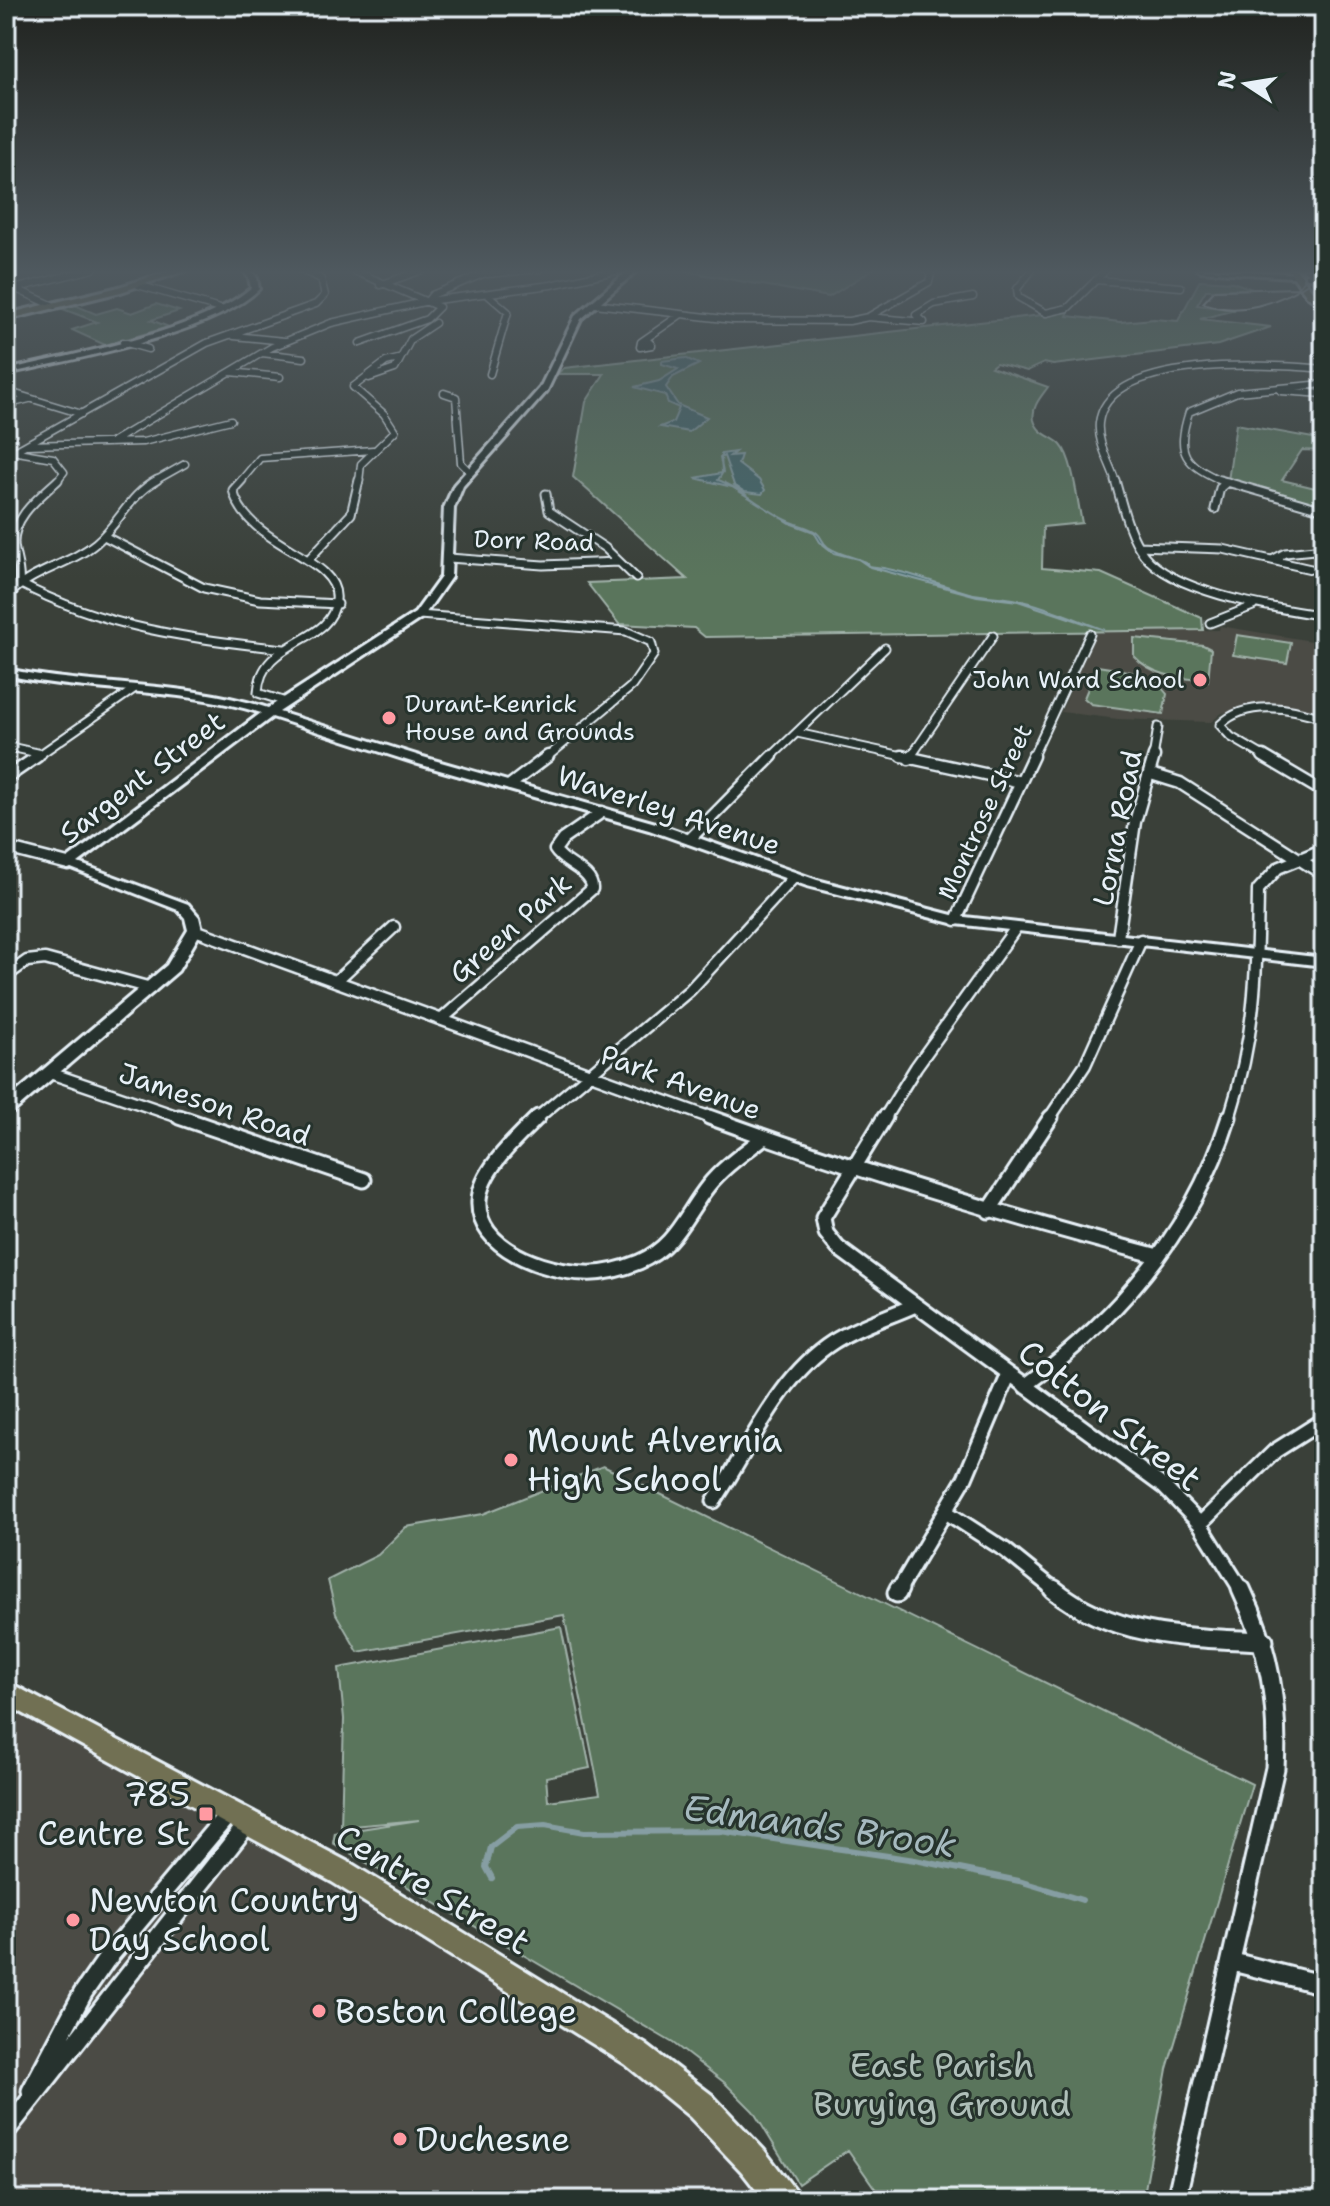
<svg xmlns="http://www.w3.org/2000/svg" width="1330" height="2206" font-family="'Shantell Sans',sans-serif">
<rect width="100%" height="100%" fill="#3a4039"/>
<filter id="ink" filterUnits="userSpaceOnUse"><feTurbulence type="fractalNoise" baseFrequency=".0125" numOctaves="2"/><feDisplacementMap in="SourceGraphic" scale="16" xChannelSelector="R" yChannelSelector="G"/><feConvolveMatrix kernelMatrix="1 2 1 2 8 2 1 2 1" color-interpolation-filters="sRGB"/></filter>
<g filter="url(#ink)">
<path fill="#4b4c45" d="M1294 288 1299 291 1287 298 1229 309 1199 303 1211 290Z
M1220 626 1324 643V714L1274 704 1222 713 1211 722 1118 719 1061 712 1097 631 1219 630Z
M6 1692 635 2054 783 2200H6Z"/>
<path fill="#5a745b" stroke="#a1b2aa" stroke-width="2" d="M673 269H873L829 297Z
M1200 280 1233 282 1252 289 1206 290 1197 305 1235 310 1200 319 1271 327 1218 345 1053 365 1044 363 1027 371 996 363 991 367 1048 387C1041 397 1031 407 1034 420 1038 435 1053 436 1061 445 1073 458 1078 505 1082 523L1043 527 1042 568 1101 573 1202 618 1203 630 705 637 694 628 619 624 587 583 687 579 573 477 586 402 604 374H557L564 368 1069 312 1067 316 1120 322 1154 319 1178 321Z
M156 304 179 311 151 320 169 327 105 345 72 330 97 322 63 309 75 305 96 314 117 308 132 313Z
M1236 424 1324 440V451L1302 450 1282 480 1324 490V509L1228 481Z
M1237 635 1291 643 1287 663 1233 655Z
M1134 638 1203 645 1211 649 1208 681C1182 678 1153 677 1134 656Z
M1097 666C1121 670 1151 672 1167 694L1163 714 1091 704 1084 698Z
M603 1466 1252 1784 1167 2069 1143 2200H883L848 2150 798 2184 753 2111 725 2083 673 2043 333 1843 335 1833 419 1820 341 1827 344 1719 339 1668 561 1627 590 1768 546 1777 548 1801 600 1794 564 1615 358 1652 336 1614 328 1580 378 1555 406 1527 483 1514Z"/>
<path fill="#44676a" stroke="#869ea3" stroke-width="2" d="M685 358 699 364 673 377 666 387 678 405 707 417 689 432 660 427 673 422 679 408 668 403 665 395 634 387 659 381 678 369 662 364V361Z
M735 452 730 456 741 455 738 464 759 480 765 490 762 494 745 492 734 485 724 456 720 458 723 472 718 480C744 489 768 514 794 523 801 526 812 528 817 533 822 537 822 543 828 547 842 556 854 556 867 563L868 566C903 569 936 584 969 593 985 597 1002 596 1018 600 1047 606 1077 620 1105 630L1018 601 977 596 870 567 858 559 834 553 820 542 814 532 792 524 732 487 695 478 722 473 721 454Z"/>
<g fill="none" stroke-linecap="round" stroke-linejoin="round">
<path stroke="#869ea3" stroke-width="6" d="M492 1878 486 1867 491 1847 517 1827 545 1825 584 1832 720 1831 915 1860 1019 1881 1082 1900"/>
<g stroke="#e8f1f8" stroke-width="9">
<path id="street-far4" d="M350 269 439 307 427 319 360 343
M1033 269 1017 289 1018 297 1046 313 1068 308 1107 269
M487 274 539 269
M1096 280 1181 287
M138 285 223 310
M380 285 425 269
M14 288 54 306
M6 291 93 269
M487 294 508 312 490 374
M1313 297 1324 310
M428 300 432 295 495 269
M595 304 733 320 849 321 868 317 929 282 931 274 926 269
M868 317 924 322 916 315 934 304 973 297
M234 336 284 341
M646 339 652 345 640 347 641 342 680 315
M123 342 148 349
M262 353 304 358
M231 372 280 377
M369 378 395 369 411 339 435 323
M6 391 82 414
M1281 391 1324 394
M444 393 456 397 461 463 469 471
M6 405 29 399
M110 443 272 347 331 323 428 301 551 285 624 269
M27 445 143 442 231 420
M6 450 53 458 64 472 56 482
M13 452 207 343 316 304 325 295 321 279 299 269
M153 482 185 464
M240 482 260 458 373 450
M359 482 361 464 395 431 384 414 353 387 386 362 398 359
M1116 482C1110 463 1097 443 1099 423 1107 352 1276 365 1324 369
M1224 482C1185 464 1175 455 1189 412L1237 392 1324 384"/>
</g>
<g stroke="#e8f1f8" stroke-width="11">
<path id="street-far3" d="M58 480C40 497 13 516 14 544 15 557 21 569 19 583 104 628 190 639 284 649
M242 480 233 490C247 548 341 556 336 600 332 646 260 637 258 693
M1115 480C1122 504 1128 534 1144 555 1175 594 1276 608 1324 616
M1220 480 1324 510
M546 494 549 511 605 548 636 578
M1215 509 1220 488 1227 482
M104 536 204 588 260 600 338 604
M1138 546 1223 549 1324 572
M449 558 543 565 618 562
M308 560 351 514 359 480
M1272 560 1285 553 1324 549
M6 598C30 570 69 566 96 543 120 523 129 495 157 480
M419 615 626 631 651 642 654 654 632 686 546 758
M1210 623 1253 606
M258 693 286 702
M797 733 912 758
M6 746 42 754
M35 758 134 689
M770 758 885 648
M910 758 993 636
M1032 758 1090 634
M1153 758 1158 727
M1267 758 1231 737 1220 725C1246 699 1292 707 1324 719"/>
</g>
<g stroke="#e8f1f8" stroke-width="15">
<path id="street-far2" d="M902 756 1021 782
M1263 756 1324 792
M909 759 911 756
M1151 774 1180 783 1324 875
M6 778 38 756
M510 785 548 756
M690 839 772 756
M6 848 68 864
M956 920 1033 756
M195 930 714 1119
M1118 938 1135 822 1154 756
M6 976 27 961 45 959 151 988
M336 981 394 927
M442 1019 592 889C593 871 564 865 555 850L563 839 602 812
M50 1073 185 1119
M536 1119 690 990 794 877
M884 1119 916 1067 1015 929
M1049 1119 1085 1065 1141 940
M1229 1119C1255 1037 1257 975 1258 890L1278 868 1324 849"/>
</g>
<g stroke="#e8f1f8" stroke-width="19">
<path id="street-far1" d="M179 1117 364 1180
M538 1117C518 1137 480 1170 479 1201 476 1249 546 1272 585 1273 603 1274 622 1269 639 1262 675 1247 685 1215 708 1186 723 1167 744 1153 763 1138
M709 1117C857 1171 1006 1216 1158 1256
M885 1117 823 1218 826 1233 838 1248 1164 1487 1200 1524 1242 1591
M989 1211 1051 1117
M1025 1386C1119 1318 1194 1229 1229 1117
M714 1501C750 1448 777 1378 833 1342 858 1326 886 1318 913 1306
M946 1512 1005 1550 1056 1591
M1200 1524 1275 1451 1324 1420
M898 1591 965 1478 1009 1374"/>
</g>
<g stroke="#e8f1f8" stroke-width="23">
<path id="street" d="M1053 1589C1114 1638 1189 1638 1264 1641
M897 1593 899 1589
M1233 1962 1324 1985
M31 2091 83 1993 106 1960 229 1813
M6 2131 248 1823
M1176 2200 1275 1768C1279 1704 1269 1647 1241 1589"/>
</g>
<g stroke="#e8f1f8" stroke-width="6">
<path id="secondary" d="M242 269H250L257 278 259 289C214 334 70 360 6 374V370C74 354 199 332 251 288L249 278Z
M630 269H639L581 319 547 391 463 486 454 508 451 577 423 617 279 712 423 757 659 824 817 880 956 916 1324 958V966L956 924 807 886 649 830 415 763 272 717 78 863 188 904 199 917 202 930 178 971 12 1113 6 1114V1101L167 965 188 930 185 918 178 910 61 864 261 713C179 687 90 694 6 675V669C92 687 184 681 268 708L415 613 441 577 444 508 454 485 540 388 575 316Z
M1197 269 1324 275V279L1201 271Z"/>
</g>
<g stroke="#e8f1f8" stroke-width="6">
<path id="primary" d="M177 269H190L121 292 6 320V314L115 288Z
M1288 269H1296L1313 292 1324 301V308L1307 296Z
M1304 269H1312L1324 284V293Z
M6 1681 352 1864 645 2044 712 2095 764 2150 794 2189 798 2200H764L742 2172 690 2117 625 2064 332 1882 6 1704Z"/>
</g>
<use href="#street-far4" stroke="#26332d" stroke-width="6"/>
<use href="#street-far3" stroke="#26332d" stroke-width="7"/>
<use href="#street-far2" stroke="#26332d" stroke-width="10"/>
<use href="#street-far1" stroke="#26332d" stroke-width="13"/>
<use href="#street" stroke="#26332d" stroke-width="17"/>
<use href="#secondary" fill="#26332d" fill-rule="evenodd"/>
<use href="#primary" fill="#716f52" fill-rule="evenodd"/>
<path stroke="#e8f1f8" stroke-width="2" d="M1299 269 1305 279 1297 288 1215 290 1203 303C1238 317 1278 303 1308 283L1302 269"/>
</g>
</g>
<linearGradient id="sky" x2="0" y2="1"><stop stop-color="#20231f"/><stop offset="0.47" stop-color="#4f595f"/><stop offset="1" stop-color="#4f595f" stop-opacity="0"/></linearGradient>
<rect width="1330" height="578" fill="url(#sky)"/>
<g fill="#ff9aa2" stroke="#26332d" stroke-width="3">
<circle cx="1200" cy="680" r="8"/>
<circle cx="389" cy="718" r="8"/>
<circle cx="511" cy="1460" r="8"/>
<rect x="198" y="1806" width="16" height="16" rx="4"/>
<circle cx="73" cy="1920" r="8"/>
<circle cx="319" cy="2011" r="8"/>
<circle cx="400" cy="2139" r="8"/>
</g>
<g text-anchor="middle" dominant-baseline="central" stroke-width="6" stroke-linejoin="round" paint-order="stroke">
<g font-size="24" fill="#e8f1f8" stroke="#26332d">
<text transform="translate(534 541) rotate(2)">Dorr Road</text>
<text transform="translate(985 812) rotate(-65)">Montrose Street</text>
</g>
<g font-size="24" fill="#e8f1f8" stroke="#26332d" text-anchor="end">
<text x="1184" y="680">John Ward School</text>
<text x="405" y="704" text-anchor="start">Durant-Kenrick<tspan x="405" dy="28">House and Grounds</tspan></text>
</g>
<g font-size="28" fill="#e8f1f8" stroke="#26332d">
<text transform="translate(142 777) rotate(-37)">Sargent Street</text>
<text transform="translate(669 810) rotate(18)">Waverley Avenue</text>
<text transform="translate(1117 828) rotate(-79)">Lorna Road</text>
<text transform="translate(510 928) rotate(-41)">Green Park</text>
<text transform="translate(681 1082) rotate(20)">Park Avenue</text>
<text transform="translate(215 1104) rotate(19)">Jameson Road</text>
</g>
<g font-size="34" fill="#e8f1f8" stroke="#26332d">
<text transform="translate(1110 1415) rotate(38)">Cotton Street</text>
<text transform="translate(433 1889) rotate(31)">Centre Street</text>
</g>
<g font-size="34" fill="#e8f1f8" stroke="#26332d" text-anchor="start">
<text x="527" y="1440">Mount Alvernia<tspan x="527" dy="39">High School</tspan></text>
<text x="190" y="1794" text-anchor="end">785<tspan x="190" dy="39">Centre St</tspan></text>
<text x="89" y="1900">Newton Country<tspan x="89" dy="39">Day School</tspan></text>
<text x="335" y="2011">Boston College</text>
<text x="416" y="2139">Duchesne</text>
</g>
<g font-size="34" fill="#afbfb9" stroke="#26332d">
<text x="942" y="2065">East Parish<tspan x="942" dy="39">Burying Ground</tspan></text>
</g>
<g font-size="36" font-style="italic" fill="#a6babf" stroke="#26332d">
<text transform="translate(820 1826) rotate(8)">Edmands Brook</text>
</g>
</g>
<rect width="1330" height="2206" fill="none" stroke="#26332d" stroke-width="32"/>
<rect x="16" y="16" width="1298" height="2174" fill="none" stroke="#e8f1f8" stroke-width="3" filter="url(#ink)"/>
<g transform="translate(1246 84) rotate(282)" stroke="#26332d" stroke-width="6" paint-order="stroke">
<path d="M0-6L14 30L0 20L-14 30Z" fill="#e8f1f8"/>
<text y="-12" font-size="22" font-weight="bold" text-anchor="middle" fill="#e8f1f8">N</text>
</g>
</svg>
